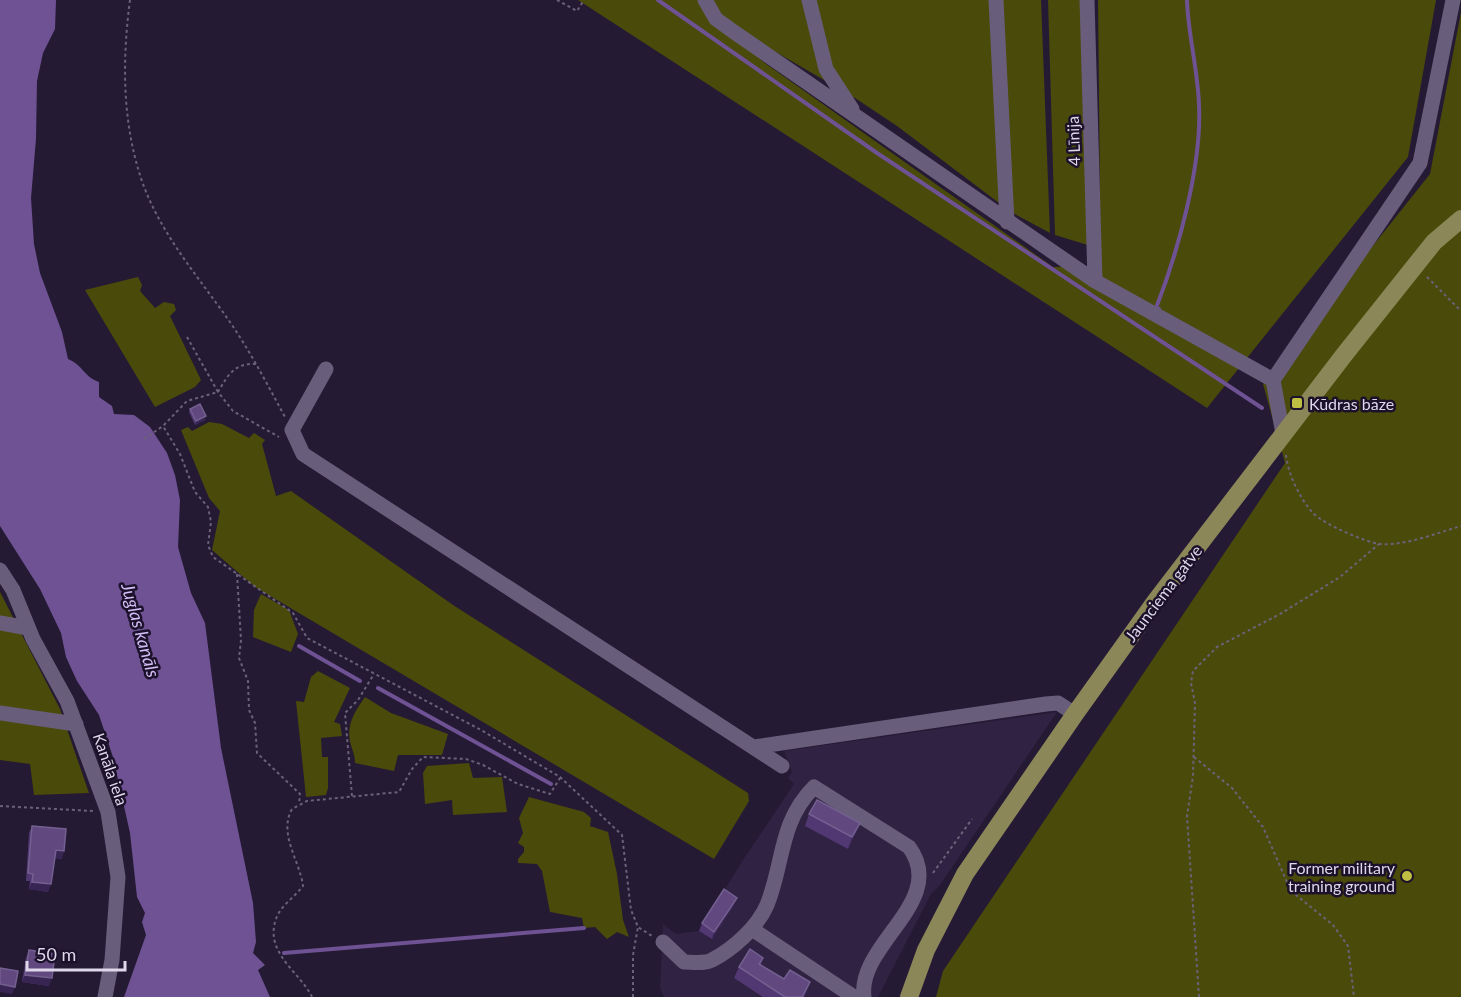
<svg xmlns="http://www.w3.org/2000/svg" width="1461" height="997" font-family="Lato,sans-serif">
<rect width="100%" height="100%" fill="#251a34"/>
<path fill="#2f2242" d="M1057 712 940 885 931 894 878 997H664L660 988 663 924 676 934 699 931 741 863 794 784 788 778 792 772 784 751Z"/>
<path fill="#4a4a0a" d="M578 0H1041L1050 233 1011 212 897 126 855 98 733 27 762 61 1053 267 1090 266 1091 246 1055 235 1048 0H1087L1100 196 1098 0H1436L1408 157 1207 408Z
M1461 12V997H936L943 971 1285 463 1263 384 1430 174Z
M138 277 142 285 140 291 155 308 164 302 174 304 176 310 170 316 201 380 195 387 155 407 85 290Z
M209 422 222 424 249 438 254 433 265 440 262 444 276 496 291 491 453 605 748 793 749 801 714 859 255 587 212 550 220 511 209 498 181 430 188 427 192 431Z
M0 592 60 709 89 793 34 795 30 764 0 760Z
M261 594 289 610 298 634 291 652 253 637 254 610Z
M318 671 350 688 334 722 340 724 342 736 321 738 322 757H328V788L326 795 306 797 296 701 304 702 311 677Z
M365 697 391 713 448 734 442 755H398L394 771 355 763C355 756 353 752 351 745 345 726 355 711 365 697Z
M469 763 473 778 502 777 507 812 453 815 452 800 425 804 423 773 427 766Z
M529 797 584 812 591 818 590 826 608 832 617 874 623 920 629 937 617 932 607 939 595 927 584 928 582 918 550 912 542 871 537 864 518 863V859L524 852V847L518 843 523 833 519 818Z"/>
<path fill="#6e5293" d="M0 0H56L55 29 43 53 37 81 36 139 31 198 34 244 40 273 62 332 68 359C83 365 84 377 99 382V397L112 406 114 414 134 415 150 427 167 453 175 475 180 500 178 547 191 593 205 623 221 748 253 903 256 942 253 953 265 965 258 970 270 997H124L146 935 142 922 145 913 137 897 130 833 113 757 99 715 77 681 66 657 61 633 40 589 0 526Z"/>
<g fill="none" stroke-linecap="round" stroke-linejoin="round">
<path stroke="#6e5293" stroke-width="4" d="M658 0 877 153 1262 408
M1159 309 1156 308C1178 252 1202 165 1199 105 1198 70 1188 35 1187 0
M299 646 360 681
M378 688 551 784
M284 953 584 928"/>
<path stroke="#6b6279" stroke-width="2" stroke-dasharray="3 3" stroke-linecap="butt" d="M130 0C122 61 122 125 143 184 161 233 195 273 225 315 248 347 266 382 285 417
M557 0 577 11 584 0
M1427 277 1461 311
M187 337 218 392 187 401 163 426 180 454 195 492 208 507 211 522 208 545 213 557 293 613 307 638 481 730 560 777 622 835 631 910 638 927 652 936
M256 364C234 363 228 375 218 392L233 411 279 437
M144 439 163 426
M1286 455C1288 474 1300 499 1313 513 1323 524 1365 542 1380 544 1405 546 1437 533 1461 526
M237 574 241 640 239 658 248 681 249 710 255 723 257 753 300 794 299 804
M1194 757 1232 788 1263 827 1287 882 1296 895 1333 925 1348 946 1354 997
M352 796 345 713 358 700 374 674
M0 806 93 811
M933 873 972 819
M312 997C300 972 264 953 276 919 280 906 295 897 303 886 300 861 278 834 292 809L307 801 399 792 412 769 423 757 466 759 483 765 518 784 550 794 560 778
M633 997V955L638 927
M1199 997 1187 816 1193 776 1195 703 1191 683 1193 671 1217 647 1280 614 1340 577 1379 544"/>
<path stroke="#685d7b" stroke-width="15" d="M705 0 716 19 734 32 1095 281 1273 380 1283 434
M809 0 826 69 852 109
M996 0 1007 222
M1087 0 1095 281
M326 369 292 430 303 454 782 766
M1273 380 1420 163 1453 0
M0 570 13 590 33 639 67 701 108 812 118 877 112 960 105 997
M0 623 28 628
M0 713 76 724
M754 747 1046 704 1058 703 1075 714
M752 929 854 997
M663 942 684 962C692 962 705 964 712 960 733 949 757 928 767 905 784 863 779 822 814 787L909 847C949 901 857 944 864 997"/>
<path stroke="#8b8758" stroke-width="18" d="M909 997 926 950 965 874 1075 714 1155 602 1344 355 1434 242 1461 219"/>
</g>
<path fill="#523872" d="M190 409 205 420 195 425 189 412Z
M809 814 860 823 855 834 848 849 805 826Z
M32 826 62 859 55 858 48 892 29 889 30 881H26L29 833Z
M734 905 712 939 699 931 702 923Z
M29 950 49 986 22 982 26 958Z
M763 958 761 965 784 979 810 982 804 997H763L734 978 739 967Z"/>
<path fill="#392554" d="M206 416 205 420 195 425 196 421Z
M860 823 855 834 848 849 852 837Z
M56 850 64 851 62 859 53 858Z
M32 882 51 884 48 892 29 889Z
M737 898 734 905 712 939 714 932Z
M25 975 52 978 49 986 22 982Z
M0 984 15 987 12 994 0 992Z"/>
<path fill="#61497f" stroke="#746090" stroke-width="1.5" d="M200 404 206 416 196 421 190 409Z
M817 800 860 823 852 837 809 814Z
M32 826 66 829 64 851 56 850 51 884 32 882 33 874 28 873Z
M724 889 737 898 714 932 702 923Z
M750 949 763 958 759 964 784 979 790 970 810 982 802 997H785L739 967Z
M29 950 55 954 52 978 25 975Z
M0 968 18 971 15 987 0 984Z"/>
<g fill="#bebf42" stroke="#1c112a" stroke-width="2">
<rect x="1291" y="397" width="12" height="12" rx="3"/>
<circle cx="1407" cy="876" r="6"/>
</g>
<g text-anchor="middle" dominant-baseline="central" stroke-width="5" stroke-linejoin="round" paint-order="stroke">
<g font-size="16" fill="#ded8ea" stroke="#1c112a">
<text transform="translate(1073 141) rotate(-92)">4 Līnija</text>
<text transform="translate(1163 593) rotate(-53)">Jaunciema gatve</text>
<text transform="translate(111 769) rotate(71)">Kanāla iela</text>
</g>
<g font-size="16" fill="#ded8ea" stroke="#1c112a" text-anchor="start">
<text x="1309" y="403">Kūdras bāze</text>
<text x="1395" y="867" text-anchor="end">Former military<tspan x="1395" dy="18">training ground</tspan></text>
</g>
<g font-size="18" font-style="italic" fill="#d3bdf6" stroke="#1c112a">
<text transform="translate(141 630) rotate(74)">Juglas kanāls</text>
</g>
</g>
<path d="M27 961v9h98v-9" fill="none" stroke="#ded8ea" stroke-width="3"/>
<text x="36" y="961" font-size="18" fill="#ded8ea" stroke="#1c112a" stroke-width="4.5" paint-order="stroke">50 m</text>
</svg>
